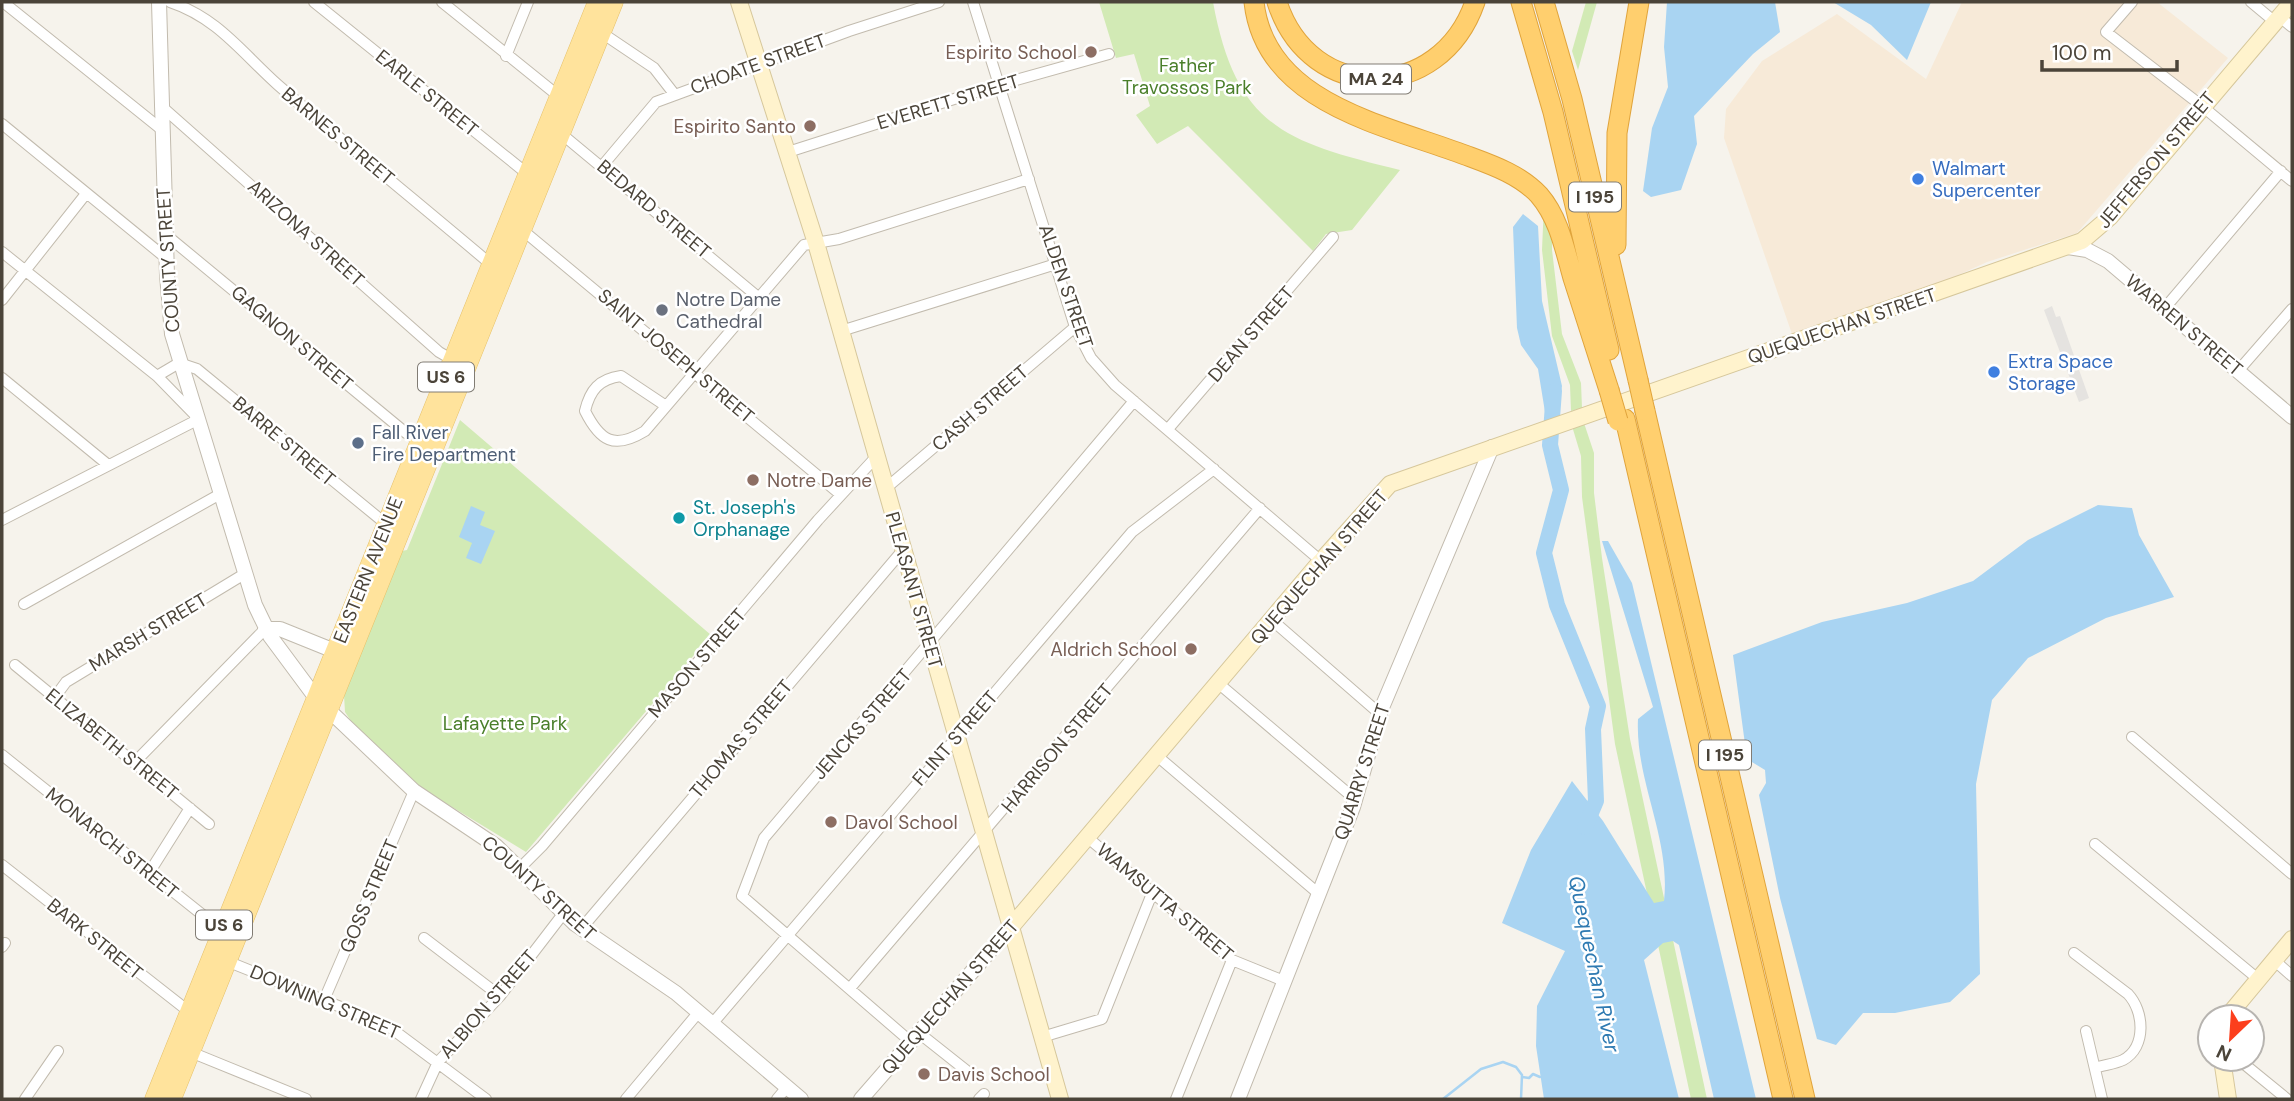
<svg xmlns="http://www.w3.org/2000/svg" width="2294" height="1101" font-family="'DM Sans',sans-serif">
<rect width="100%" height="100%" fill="#f6f3ec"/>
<path fill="#f7ead8" d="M1962 2H2157L2228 58 2077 233 1987 262 1952 278 1792 334 1724 138 1726 109 1762 61 1837 14 1926 79Z"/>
<path fill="#d2eab5" d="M1099 2H1213C1236 127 1285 142 1400 170L1352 230 1326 234 1313 251 1188 126 1157 144 1136 115 1150 106 1134 54 1116 58Z
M1586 2H1597L1578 70 1572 51Z
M1544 203 1552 219V250L1562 334 1581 383 1582 408 1571 411 1570 385 1552 336 1542 250Z
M460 420 711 635 526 852 424 790 353 724 345 712 344 695 402 551 407 550Z
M1584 423 1594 453V493L1602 558 1630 739 1707 1099H1691L1615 744 1582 497 1581 456 1572 426Z"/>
<path fill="#e5e3e0" d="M2052 306 2056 317 2060 316 2089 398 2079 402 2044 310Z"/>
<path fill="#a9d4f2" d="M1667 2H1775L1780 32 1753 54 1694 116 1697 144 1681 190 1651 197 1643 191 1652 128 1668 87 1664 47Z
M1833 2H1931L1907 60 1871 25Z
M1523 214 1538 226 1542 301 1562 386 1558 410 1545 412 1538 369 1521 345 1517 328 1513 227Z
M2098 505 2132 508 2139 535 2174 597 2106 618 2028 658 1992 700 1976 784 1980 974 1950 1002 1895 1013H1863L1836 1045 1817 1039 1780 898 1759 795 1766 783 1765 770 1747 759 1733 655 1822 622 1907 603 1973 581 2028 540Z
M471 506 485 512 480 525 495 531 481 564 466 558 472 543 459 537Z
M1602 541H1608L1632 583 1756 1099H1714L1679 945 1673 941 1663 943 1644 960 1679 1099H1544L1536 1046 1537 1006 1565 951 1502 923 1531 850 1572 781 1603 821 1654 903 1664 901C1671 838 1635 781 1638 719L1653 707Z"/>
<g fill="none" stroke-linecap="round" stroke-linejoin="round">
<path stroke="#a9d4f2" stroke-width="2.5" d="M1522 1077 1529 1078 1533 1074 1540 1077
M1443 1099 1481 1069 1503 1062 1516 1067 1522 1075 1521 1099"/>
<path stroke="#a9d4f2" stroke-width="16" d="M1554 391 1550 445 1561 490 1544 553 1557 605 1598 706 1593 729 1596 801 1585 827"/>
<g stroke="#c2bbae" stroke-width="12">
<path id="minor" d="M3 2 161 129
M170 2C218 18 242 53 278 85 349 147 422 206 494 267
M314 2 530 176
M442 2 561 98
M973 2 1075 327 1091 358 1115 385 1321 561
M2132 2 2106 32 2202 106 2292 181
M2251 2 2275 22
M2280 17 2292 27
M602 33 654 68 675 95
M506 56 528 2
M160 105 439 352 453 360
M2 124 166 258
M558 131 758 297
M788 152 998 85 1109 54
M603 165 656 102 849 31 939 2
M520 228 841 495
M165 234 406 433 420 441
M2 252 157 376 199 419 2 520
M2 300 85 195
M2164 309 2281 171
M841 331 1056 264
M2238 371 2292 309
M157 376 179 363 197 369 386 524
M2 378 107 464
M666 406 621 376C599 379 590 390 585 411 600 441 614 450 645 431L804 245 839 239 1029 179
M1168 429 1333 237
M885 489 1075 327
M24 604 222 493
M1272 620 1380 714
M15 665 209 824
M1218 683 1356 800
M55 697 66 682 246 573
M2132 737 2292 874
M2 755 224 932
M1156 755 1319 894
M135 762 265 629
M1087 837 1232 960 1284 981
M2095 844 2258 979
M2 865 192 1014
M519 869 542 846 818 520 876 457
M149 873 190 808
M581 929 903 550
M424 938 500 996
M2 947 5 943
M2074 953 2128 994C2144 1011 2147 1047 2123 1060 2115 1064 2103 1065 2095 1068
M224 960 388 1026 486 1099
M2275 961 2292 976
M851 987 1260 508
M324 1000 414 791
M712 1024 1132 532 1214 469
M2086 1031 2102 1099
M919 1033 972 1075
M1042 1037 1102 1019 1153 891
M911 1042 742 896 764 838 1134 401
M188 1051 306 1099
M2238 1059 2287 1099
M25 1099 58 1051
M421 1099 438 1062 500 996 563 914
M626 1099 698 1013
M777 1099 787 1087
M979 1099 984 1094
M1176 1099 1232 960"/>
</g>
<g stroke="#c2bbae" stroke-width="16">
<path id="tertiary" d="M159 2 167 275 172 334 255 605 270 636 316 698 414 791 496 846 575 924 676 993 801 1099
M2068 247 2087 250 2108 261 2292 417
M265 629H280L342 654
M861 1099 1011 927
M1238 1099 1353 807 1381 710 1492 447"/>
</g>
<g stroke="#d6c79b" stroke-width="18">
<path id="secondary" d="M739 2 816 243 1060 1099
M1011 927 1321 561 1390 484 2082 241 2110 217 2292 2
M2227 1017 2292 939
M2222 1059 2228 1099"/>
</g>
<g stroke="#e6c16a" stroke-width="19">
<path id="primary" d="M154 1099 597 2
M172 1099 614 2"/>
</g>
<g stroke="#e0a43c" stroke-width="21">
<path id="motorway" d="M1254 2C1265 104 1386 125 1465 155 1492 165 1519 174 1539 195 1559 218 1565 250 1573 278 1585 316 1597 353 1609 390
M1277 2C1310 105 1440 103 1475 2
M1521 2 1553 112 1609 350
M1544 2 1572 99 1638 380
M1616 245 1617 133 1639 2
M1645 411 1805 1099
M1625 419 1783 1099"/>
</g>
<use href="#minor" stroke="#fff" stroke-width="10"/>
<use href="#tertiary" stroke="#fff" stroke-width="14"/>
<use href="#secondary" stroke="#fff3cd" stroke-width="16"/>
<use href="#primary" stroke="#ffe39c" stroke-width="18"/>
<use href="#motorway" stroke="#ffcf6e" stroke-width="19"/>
<g stroke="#e0a43c" stroke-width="21" stroke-linecap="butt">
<path id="motorway-bridge" d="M1638 380 1645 411
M1609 390 1618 421"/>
</g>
<use href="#motorway-bridge" stroke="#ffcf6e" stroke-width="19"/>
</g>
<g fill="#8d6e63" stroke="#fff" stroke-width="2.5">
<circle cx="1091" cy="52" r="7"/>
<circle cx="810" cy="126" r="7"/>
<circle cx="753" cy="480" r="7"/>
<circle cx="1191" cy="649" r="7"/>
<circle cx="831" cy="822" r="7"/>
<circle cx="924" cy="1074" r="7"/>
</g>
<g fill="#3f7fe0" stroke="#fff" stroke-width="2.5">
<circle cx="1918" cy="179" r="7"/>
<circle cx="1994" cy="372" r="7"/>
</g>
<circle fill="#6b7280" stroke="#fff" stroke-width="2.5" cx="662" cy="310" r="7"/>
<circle fill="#5c6f8a" stroke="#fff" stroke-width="2.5" cx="358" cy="443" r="7"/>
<circle fill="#0f9aa8" stroke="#fff" stroke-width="2.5" cx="679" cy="518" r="7"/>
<g text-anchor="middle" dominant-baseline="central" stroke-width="5" stroke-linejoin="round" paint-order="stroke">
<g fill="#fff" stroke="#817c74" stroke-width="2">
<rect x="1341" y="64.5" width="70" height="29" rx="5"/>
<rect x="1569" y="182.5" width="52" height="29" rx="5"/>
<rect x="418" y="362.5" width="56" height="29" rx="5"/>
<rect x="1699" y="740.5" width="52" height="29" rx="5"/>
<rect x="196" y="910.5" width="56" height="29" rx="5"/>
</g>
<g font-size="18" font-weight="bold" fill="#4b4439">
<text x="1376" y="79">MA 24</text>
<text x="1595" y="197">I 195</text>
<text x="446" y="377">US 6</text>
<text x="1725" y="755">I 195</text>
<text x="224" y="925">US 6</text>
</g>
<g font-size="19" fill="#785e54" stroke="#fff" text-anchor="end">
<text x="1077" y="52">Espirito School</text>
<text x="796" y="126">Espirito Santo</text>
<text x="767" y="480" text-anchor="start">Notre Dame</text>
<text x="1177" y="649">Aldrich School</text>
<text x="845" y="822" text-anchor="start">Davol School</text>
<text x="938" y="1074" text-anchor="start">Davis School</text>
</g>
<g font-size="19" fill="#4b4439" stroke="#fff">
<text transform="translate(758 64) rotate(-20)">CHOATE STREET</text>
<text transform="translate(427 93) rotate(39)">EARLE STREET</text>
<text transform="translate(948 102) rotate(-17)">EVERETT STREET</text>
<text transform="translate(338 136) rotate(40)">BARNES STREET</text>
<text transform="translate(2156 160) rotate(-50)">JEFFERSON STREET</text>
<text transform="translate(654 209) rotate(40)">BEDARD STREET</text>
<text transform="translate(306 233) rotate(42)">ARIZONA STREET</text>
<text transform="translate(168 260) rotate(-94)">COUNTY STREET</text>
<text transform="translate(1066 286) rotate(71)">ALDEN STREET</text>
<text transform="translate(2184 325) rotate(40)">WARREN STREET</text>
<text transform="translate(1842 326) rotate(-19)">QUEQUECHAN STREET</text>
<text transform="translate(1251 334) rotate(-49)">DEAN STREET</text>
<text transform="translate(292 338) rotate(40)">GAGNON STREET</text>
<text transform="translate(676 356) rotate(40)">SAINT JOSEPH STREET</text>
<text transform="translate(980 408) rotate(-41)">CASH STREET</text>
<text transform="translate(284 441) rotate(40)">BARRE STREET</text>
<text transform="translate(1319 567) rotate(-49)">QUEQUECHAN STREET</text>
<text transform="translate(368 570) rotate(-68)">EASTERN AVENUE</text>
<text transform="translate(914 590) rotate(74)">PLEASANT STREET</text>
<text transform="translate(148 632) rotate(-31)">MARSH STREET</text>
<text transform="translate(697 663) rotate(-49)">MASON STREET</text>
<text transform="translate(862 724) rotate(-49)">JENCKS STREET</text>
<text transform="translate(955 738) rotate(-49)">FLINT STREET</text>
<text transform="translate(741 739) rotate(-50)">THOMAS STREET</text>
<text transform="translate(112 744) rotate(39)">ELIZABETH STREET</text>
<text transform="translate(1057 748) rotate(-50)">HARRISON STREET</text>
<text transform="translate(1362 772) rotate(-72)">QUARRY STREET</text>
<text transform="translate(112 843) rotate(39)">MONARCH STREET</text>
<text transform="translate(539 888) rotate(42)">COUNTY STREET</text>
<text transform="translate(369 896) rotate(-67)">GOSS STREET</text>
<text transform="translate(1165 902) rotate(40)">WAMSUTTA STREET</text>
<text transform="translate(95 939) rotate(39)">BARK STREET</text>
<text transform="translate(950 997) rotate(-49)">QUEQUECHAN STREET</text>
<text transform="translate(325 1002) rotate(23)">DOWNING STREET</text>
<text transform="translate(488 1004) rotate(-49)">ALBION STREET</text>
</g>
<g font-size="19" fill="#4a7f2a" stroke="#fff">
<text x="1187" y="65">Father<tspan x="1187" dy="22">Travossos Park</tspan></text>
<text x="505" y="723">Lafayette Park</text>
</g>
<g font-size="19" fill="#366cbe" stroke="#fff" text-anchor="start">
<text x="1932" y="168">Walmart<tspan x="1932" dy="22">Supercenter</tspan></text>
<text x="2008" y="361">Extra Space<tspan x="2008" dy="22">Storage</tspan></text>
</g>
<g font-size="19" fill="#5b616d" stroke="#fff" text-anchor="start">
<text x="676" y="299">Notre Dame<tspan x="676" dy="22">Cathedral</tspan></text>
</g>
<g font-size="19" fill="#4e5e75" stroke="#fff" text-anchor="start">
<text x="372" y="432">Fall River<tspan x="372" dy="22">Fire Department</tspan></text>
</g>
<g font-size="19" fill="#0d838f" stroke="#fff" text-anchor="start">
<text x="693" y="507">St. Joseph's<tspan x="693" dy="22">Orphanage</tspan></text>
</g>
<g font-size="21" font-style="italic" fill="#2e7ab2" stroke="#fff">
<text transform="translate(1594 964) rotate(78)">Quequechan River</text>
</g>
</g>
<rect width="2294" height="1101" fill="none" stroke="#4b4439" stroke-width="7"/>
<g transform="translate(2231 1038) rotate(205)"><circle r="33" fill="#ffffff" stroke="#b7b4b0" stroke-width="2"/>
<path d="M0-5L12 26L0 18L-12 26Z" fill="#fc3f1d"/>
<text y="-10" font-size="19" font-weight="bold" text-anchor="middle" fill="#4b4439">N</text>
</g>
<path d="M2042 60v10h135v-10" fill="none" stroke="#4b4439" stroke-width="3.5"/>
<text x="2052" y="60" font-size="21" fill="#4b4439" stroke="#ffffff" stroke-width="5" paint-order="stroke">100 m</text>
</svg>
